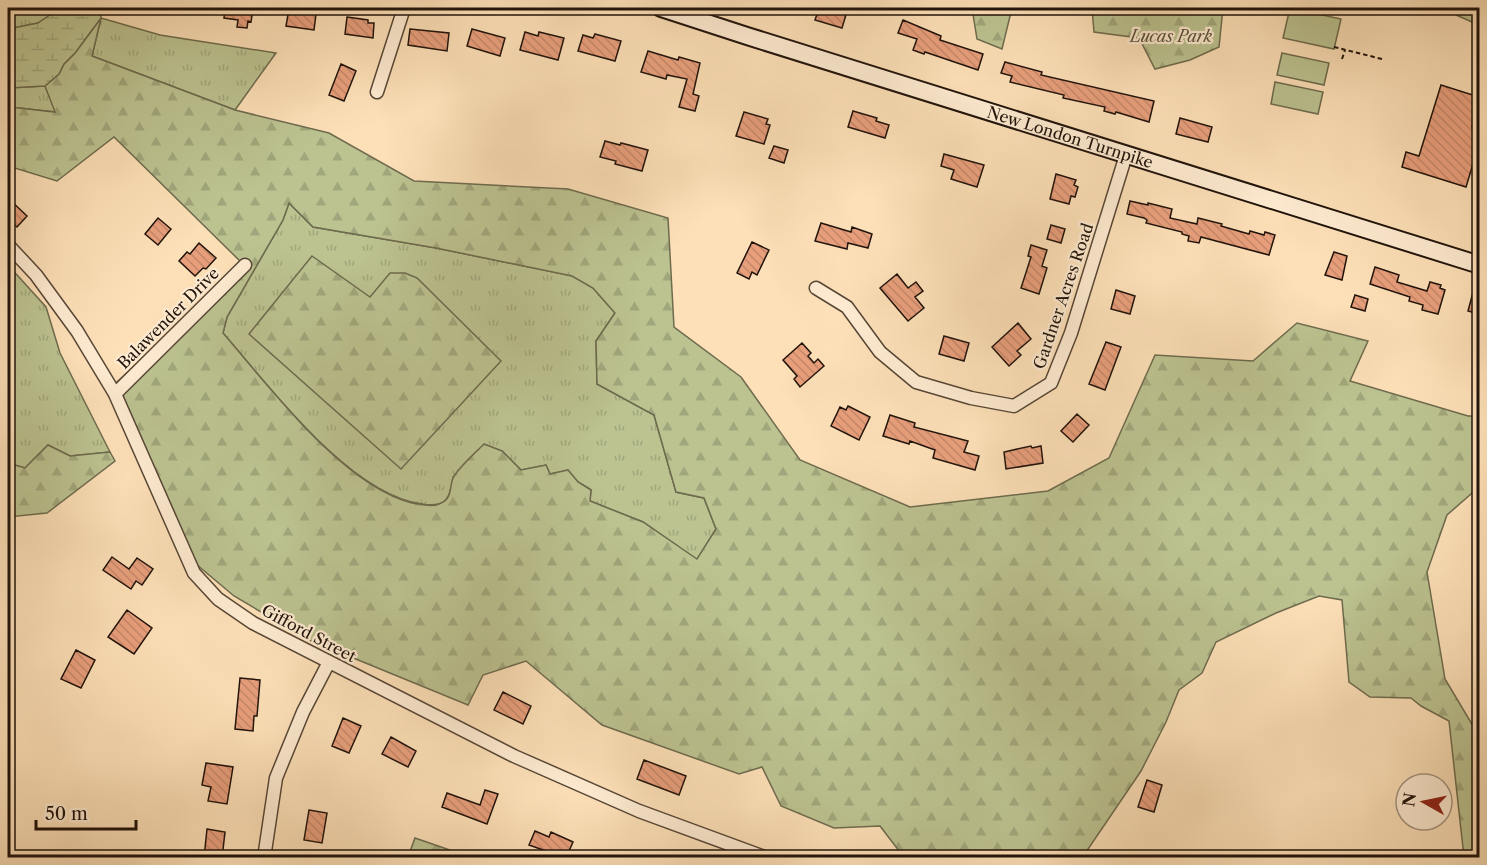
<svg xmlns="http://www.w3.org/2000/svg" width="1487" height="865" font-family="'Libre Caslon Text',serif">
<defs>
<pattern id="grass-tufts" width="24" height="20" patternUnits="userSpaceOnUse" patternTransform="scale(1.5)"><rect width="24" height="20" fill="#bcc391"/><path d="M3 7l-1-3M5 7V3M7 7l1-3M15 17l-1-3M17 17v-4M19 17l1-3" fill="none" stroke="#a1a77c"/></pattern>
<pattern id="forest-firs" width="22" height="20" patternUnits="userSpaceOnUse" patternTransform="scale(1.5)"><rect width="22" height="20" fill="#bcc391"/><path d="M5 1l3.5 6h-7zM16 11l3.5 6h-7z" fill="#a1a77c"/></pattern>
<pattern id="wetland-marsh" width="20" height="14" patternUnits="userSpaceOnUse" patternTransform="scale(1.5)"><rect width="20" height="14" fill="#bcc391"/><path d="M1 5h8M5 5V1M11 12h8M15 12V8" fill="none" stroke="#a1a77c"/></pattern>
<pattern id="building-back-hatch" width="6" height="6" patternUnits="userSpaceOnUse" patternTransform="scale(1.5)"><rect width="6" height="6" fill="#e89f7c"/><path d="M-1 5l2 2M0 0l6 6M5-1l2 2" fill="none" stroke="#c7886a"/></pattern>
</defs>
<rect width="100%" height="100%" fill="#fde0b8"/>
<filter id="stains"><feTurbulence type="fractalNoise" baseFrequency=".00333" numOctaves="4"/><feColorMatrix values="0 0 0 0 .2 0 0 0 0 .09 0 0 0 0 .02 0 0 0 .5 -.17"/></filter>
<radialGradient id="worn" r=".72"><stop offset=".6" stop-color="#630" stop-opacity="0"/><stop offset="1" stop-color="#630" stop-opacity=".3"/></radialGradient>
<path fill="url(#grass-tufts)" stroke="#6e6b4e" stroke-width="1.5" d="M8 8H63L38 23 8 29Z
M101 18 160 35 276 53 235 110 92 56Z
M45 86 56 112 10 107 8 110V88Z
M289 203 313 227 436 248 573 276 593 288 615 313 596 341 597 384 654 415 676 492 704 498 716 529 697 560 643 522 590 501 591 490 578 482 568 470 550 474 546 465 521 470 502 451 453 477C450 499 446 508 422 504 350 495 269 386 223 333L227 317 283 220Z
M8 265 46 307 60 353 110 452 70 456 48 445 25 468 8 463Z"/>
<path fill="url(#forest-firs)" stroke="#6e6b4e" stroke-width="1.5" fill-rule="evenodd" d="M972 8H1012L1002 49 977 39Z
M1090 8H1223L1219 47 1190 60 1155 69 1139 38 1094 32 1092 8Z
M1457 8H1479V25L1456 15Z
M101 18 92 56 235 110 329 133 414 181 568 189 668 218 674 327 741 377 800 460 910 507 1048 491 1109 458 1155 355 1253 361 1297 323 1368 341 1350 381 1468 416H1479V487L1447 515 1427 572 1445 679 1479 736V857H1464L1449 721 1421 706 1411 698 1370 697 1349 682 1342 600 1319 596 1276 613 1216 642 1202 673 1179 690 1166 722 1141 771 1082 858 907 857 903 856 880 826 834 828 781 806 762 767 739 774 602 725 526 661 483 675 468 705 307 639 234 596 196 564 117 382 244 265 114 137 57 181 8 166V110L10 107 55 112 45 86 59 74 64 64 75 53ZM289 203 313 227 436 248 572 276 593 288 615 313 596 341 597 384 654 415 676 492 704 498 716 529 697 559 643 522 590 501 591 490 578 482 568 470 550 474 546 465 521 470 502 451 484 444C476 452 458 468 453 478 449 488 453 499 439 504 432 508 420 504 412 503 343 486 269 386 223 333L227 317 283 220Z
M312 256 370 297 390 273H405L417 278 501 361 401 469 249 334Z
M48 445 70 456 110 452 115 461 47 513 8 517V463L25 468Z
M415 838 470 857H408Z"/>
<path fill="url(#wetland-marsh)" stroke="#6e6b4e" stroke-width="1.5" d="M60 8H100L101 18 75 53 64 64 59 74 45 86 8 88V51L10 44 8 39V29L38 23Z"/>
<path fill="#bcc391" stroke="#6e6b4e" stroke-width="1.5" d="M1290 8 1341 19 1334 49 1283 38Z
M1282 53 1329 63 1324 85 1277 75Z
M1275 82 1323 92 1318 114 1271 104Z"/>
<path fill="url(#building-back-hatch)" stroke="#20130b" stroke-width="1.5" d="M225 8H253L251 22 248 21 247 28 237 27 238 20 224 18Z
M819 8H848L842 28 815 20Z
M289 9 316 14 314 30 286 26Z
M347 17 368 20V23H374L373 38 345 34Z
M903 20 941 36 940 40 983 54 978 70 925 52 924 54 913 50 917 39 898 33Z
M410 29 449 33 447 51 408 45Z
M472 29 505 38 500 56 467 46Z
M525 32 538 36 539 32 564 38 558 60 520 50Z
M595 34 621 41 615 61 578 51 583 35 593 38Z
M648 51 678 60 679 57 700 63 693 94 699 96 695 111 679 107 687 79 667 75 666 79 641 72Z
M1005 62 1042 72 1041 75 1154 101 1149 122 1116 112 1115 114 1104 111 1105 107 1063 98 1064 95 1010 82 1012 76 1001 73Z
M341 64 356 71 344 101 329 95Z
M1441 85 1479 97 1472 127 1479 129V156L1476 154 1466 187 1402 167 1406 152 1419 156Z
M853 111 877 118 876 121 889 125 885 138 848 127Z
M744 112 768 119 766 124 770 125 764 144 736 136Z
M1180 118 1212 127 1208 142 1176 134Z
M605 141 620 145 621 143 648 150 642 171 615 164 616 161 600 157Z
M774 146 788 150 784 163 769 158Z
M944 154 984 165 977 187 951 179 954 170 941 166Z
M1056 174 1076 180 1074 185 1078 187 1075 197 1071 196 1069 204 1050 199Z
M8 198 27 216 17 227 8 219Z
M1130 201 1148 205V203L1172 209 1170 218 1197 224 1198 218 1222 224 1221 226 1249 234 1250 231 1264 235 1265 232 1275 235 1269 255 1201 237 1199 243 1188 241 1189 236 1182 234V232L1146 223 1147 220 1144 218 1127 214Z
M158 218 171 229 158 245 145 234Z
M821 223 851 232 852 227 872 234 868 248 848 243 847 249 815 241Z
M1051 225 1065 229 1061 243 1047 239Z
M752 242 769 250 757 275 752 272 749 279 737 273Z
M199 243 216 258 206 269 203 268 195 276 179 261 187 252 190 254Z
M1031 245 1047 250 1042 266 1047 268 1039 294 1021 288 1031 257 1028 256Z
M1334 252 1347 256 1342 280 1325 275Z
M1375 267 1399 275 1397 282 1427 291 1430 282 1441 285 1440 288 1445 290 1438 314 1422 310 1423 305 1409 301 1410 297 1370 284Z
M897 274 908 288 916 282 923 291 915 297 924 308 908 321 880 288Z
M1476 281H1479V314L1468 311Z
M1116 290 1135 296 1130 314 1111 309Z
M1355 295 1368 299 1365 311 1351 307Z
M1018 323 1031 339 1017 351 1021 355 1009 366 992 347Z
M944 336 969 343 964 361 939 354Z
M1106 342 1121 347 1105 390 1089 384Z
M802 343 811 353 808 356 814 363 818 359 824 366 800 387 794 379 797 376 783 360Z
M848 406 870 417 859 440 831 426 840 407 846 410Z
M1077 414 1089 425 1073 442 1061 431Z
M890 415 915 423 914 427 968 441 964 452 979 456 975 470 933 458 935 450 910 441 909 444 883 436Z
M1031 446 1032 448 1041 446 1043 463 1006 469 1004 452Z
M112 557 129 569 137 558 153 569 142 585 136 581 131 589 103 570Z
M127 610 152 628 134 654 108 637Z
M76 650 95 660 81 688 61 679Z
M240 678 260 680 257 716H254L253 731 235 729Z
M503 692 531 706 523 724 494 710Z
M343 718 361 726 349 753 332 746Z
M391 737 416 751 408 767 382 754Z
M644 760 686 776 679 795 637 779Z
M206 763 233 767 227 804 208 801 211 787 202 785Z
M1147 780 1162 785 1154 812 1138 807Z
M485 790 498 794 487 824 442 807 447 793 480 805Z
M309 810 327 813 322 843 304 840Z
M207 829 225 832 222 858H204Z
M535 831 549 837 551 832 573 842 566 858 529 845Z"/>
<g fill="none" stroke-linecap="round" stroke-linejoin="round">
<g stroke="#574636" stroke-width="15">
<path id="street" d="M377 92 404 8
M8 245 36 275 77 331 115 394 194 573 218 599 253 623 514 756 639 811 767 858
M816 288 847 307 880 352 916 382 971 398 1014 406 1051 383 1071 333 1126 155
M115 394 245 265
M264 858 276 778 303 712 329 662"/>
</g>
<g stroke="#20130b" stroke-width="20">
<g id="secondary">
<path id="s1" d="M661 8 747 36 1480 265"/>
</g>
</g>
<path stroke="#20130b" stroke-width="2" stroke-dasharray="4.5 3" stroke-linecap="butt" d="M1334 47 1382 59
M1342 59 1345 50"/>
<use href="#street" stroke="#feebd1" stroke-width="12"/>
<use href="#secondary" stroke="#feebd1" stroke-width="16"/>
</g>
<g text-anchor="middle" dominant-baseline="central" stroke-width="4.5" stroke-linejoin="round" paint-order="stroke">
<g font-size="16" font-style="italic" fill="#57513a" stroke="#feebd1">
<text x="1171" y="36">Lucas Park</text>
</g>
<g font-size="16" fill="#20130b" stroke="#feebd1">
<text stroke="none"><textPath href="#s1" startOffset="429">New London Turnpike</textPath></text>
<text transform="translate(1063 296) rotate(-71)">Gardner Acres Road</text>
<text transform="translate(168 318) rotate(-45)">Balawender Drive</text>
<text transform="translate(309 633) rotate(28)">Gifford Street</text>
</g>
</g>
<rect width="1487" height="865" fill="none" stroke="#fde0b8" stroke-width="30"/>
<rect x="9" y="9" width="1469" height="847" fill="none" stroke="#20130b" stroke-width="3"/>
<rect x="15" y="15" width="1457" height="835" fill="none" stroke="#20130b" stroke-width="1.5"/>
<g transform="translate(1424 802) rotate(279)"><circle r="28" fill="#feebd1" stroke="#a59582" stroke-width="1.5"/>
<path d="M0-4.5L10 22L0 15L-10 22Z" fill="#8f2418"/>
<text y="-9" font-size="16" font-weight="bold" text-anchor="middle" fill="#20130b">N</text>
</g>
<path d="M36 820v9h100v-9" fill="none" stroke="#20130b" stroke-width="3"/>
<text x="45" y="820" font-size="18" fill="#20130b" stroke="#feebd1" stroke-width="4.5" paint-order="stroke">50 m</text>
<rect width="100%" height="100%" filter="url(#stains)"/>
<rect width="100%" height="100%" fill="url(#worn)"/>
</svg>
